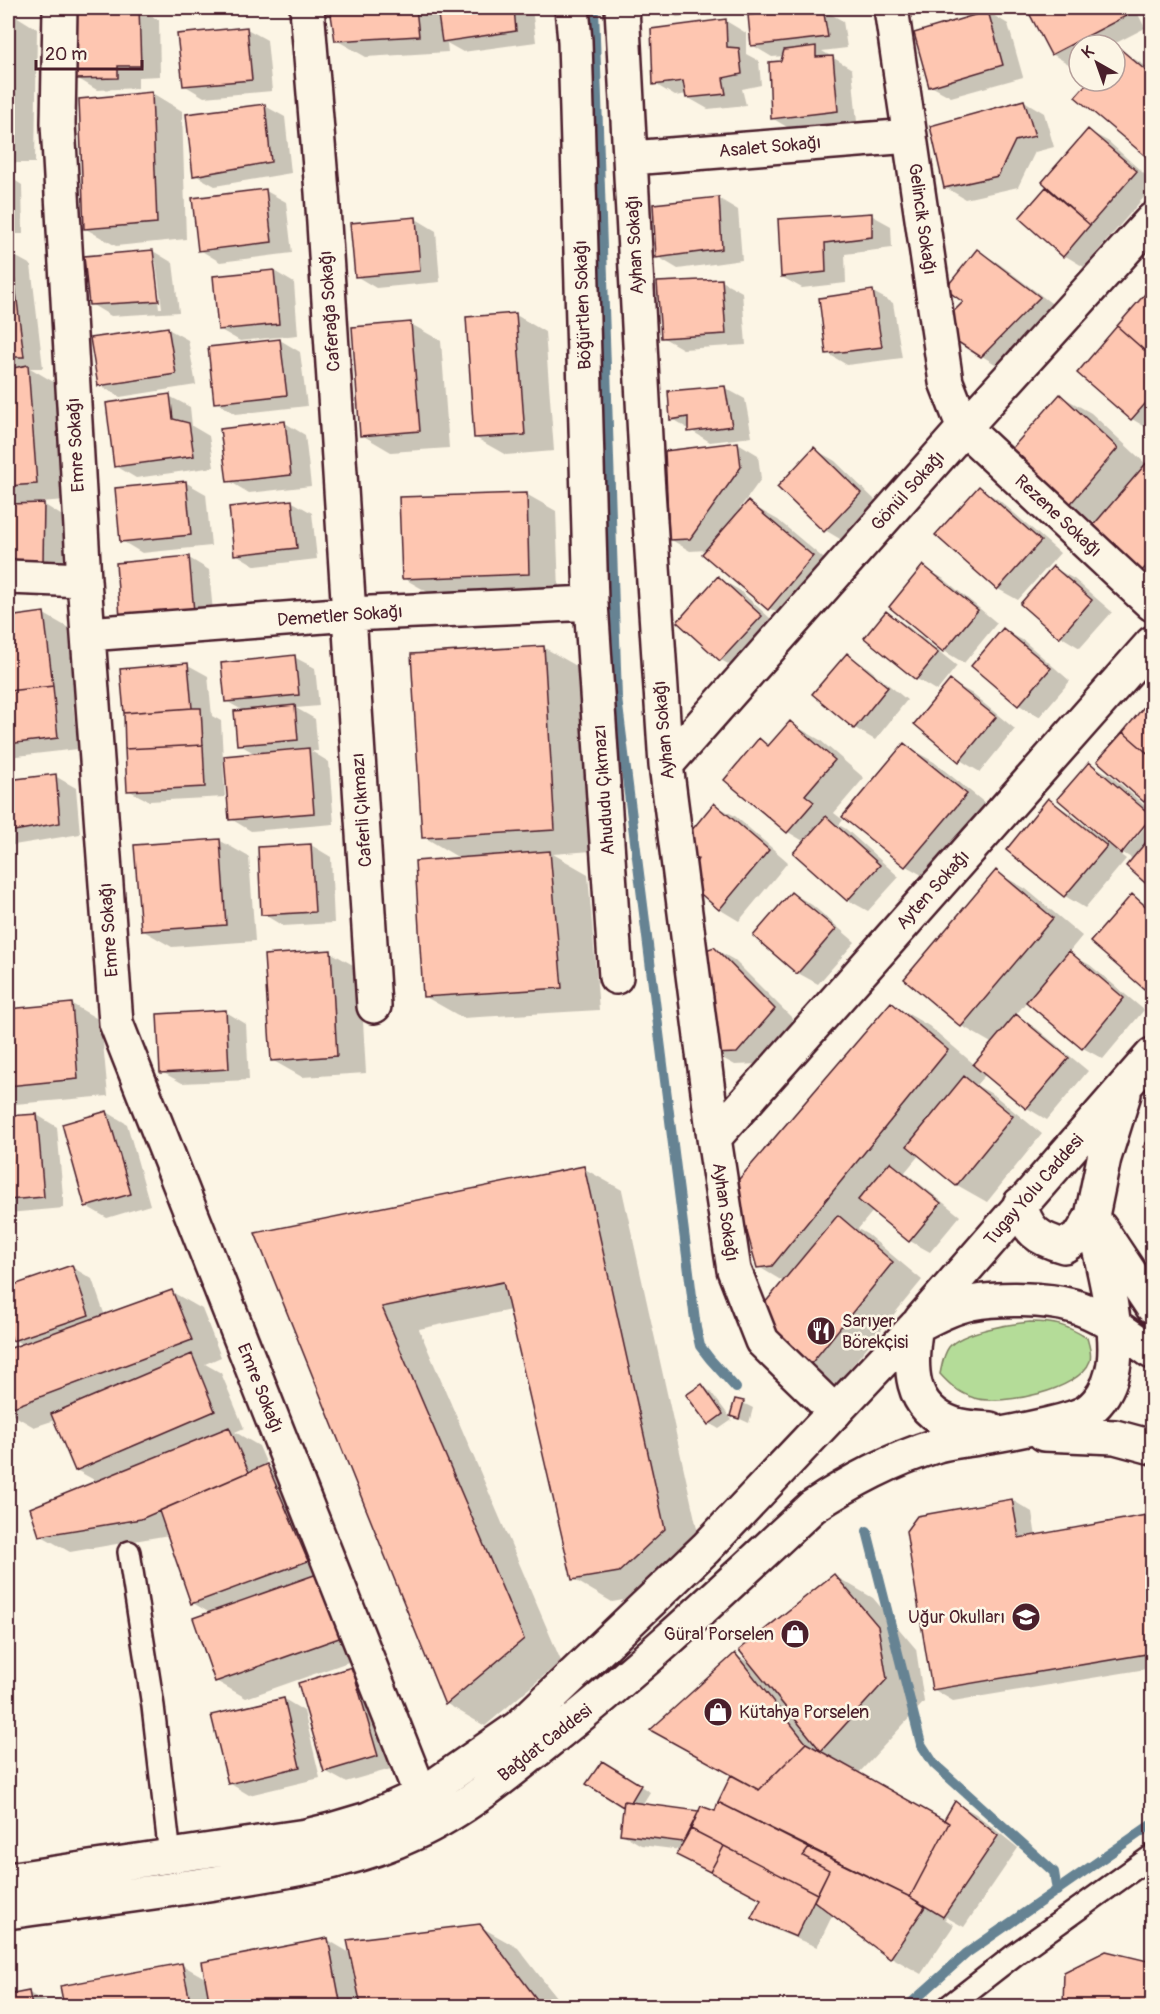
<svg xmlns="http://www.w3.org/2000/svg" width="1160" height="2014" font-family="Pangolin,sans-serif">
<rect width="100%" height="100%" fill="#fcf5e5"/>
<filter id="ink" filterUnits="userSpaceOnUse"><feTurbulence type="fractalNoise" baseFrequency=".0167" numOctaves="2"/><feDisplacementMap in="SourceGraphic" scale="12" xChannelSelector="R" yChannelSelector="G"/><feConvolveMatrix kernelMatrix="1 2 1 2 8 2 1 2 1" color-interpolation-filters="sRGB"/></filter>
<g filter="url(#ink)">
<path fill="#b4dc98" stroke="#7f7e62" stroke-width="1.5" d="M1030 1322C1055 1322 1066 1325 1087 1338 1089 1345 1092 1353 1090 1361 1079 1391 1002 1406 974 1398 959 1393 950 1385 940 1374 942 1365 943 1355 949 1347 963 1331 1010 1324 1030 1322Z"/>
<path fill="#0003" fill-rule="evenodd" d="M102 8H136L159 20 160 76 138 77V88L97 90 77 78 106 10Z
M332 8H532L536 42 463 52 447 43 448 52 366 57 336 40Z
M661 8H748V9L677 17Z
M768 8H820L843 21 847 48 822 51 852 69 857 122 792 130 772 118 784 56 772 57 752 45 779 13Z
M1039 8H1135L1145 28 1112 45H1079V62L1072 66 1052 54 1030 12Z
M8 11 37 29 35 163H8Z
M988 12 1008 24 1023 77 951 97 931 86Z
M726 21 746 33V54L759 61 761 85 742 89 746 105 708 109 687 97V94L675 96 655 84Z
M247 29 267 40 272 91 204 97 184 85Z
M1118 49 1152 70V159L1078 97 1091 81H1115V53Z
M152 93 182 111 186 239 116 246 86 229Z
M1024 101 1044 113 1054 147 1035 152 1018 187 965 199 945 187Z
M265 106 285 117 291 173 215 186 195 175Z
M1089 131 1109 142 1152 181V188L1084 267 1064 255 1021 218 1049 186Z
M8 176 22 185 23 234H8Z
M266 191 286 202 292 253 220 262 200 250Z
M718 198 738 210 742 260 678 269 658 257Z
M871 215 891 226 892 248 845 254 846 283 802 288 782 277 779 220Z
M416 219 436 231 440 282 376 288 356 276Z
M153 251 173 263 179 312 111 316 91 304ZM153 262H156L162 308H159Z
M978 251 998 263 1059 309 1002 368 982 356 966 302Z
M8 254H11L31 265 43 368H30L57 384 66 500 40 502 64 517 63 573 8 575V371L12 370V368H8Z
M274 271 294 283 298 335 240 341 219 329Z
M722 281 742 292 746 345 683 349 662 337Z
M1152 288V431L1132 419 1079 373Z
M873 292 893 303 902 358 847 365 827 353Z
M516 315 545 332 554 451 506 455 476 438Z
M411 324 441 341 449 448 391 452 362 435Z
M168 329 188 340 196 385 120 397 99 385Z
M280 340 300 352 307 406 236 414 216 402Z
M725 388 745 399 752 437 710 442 672 419Z
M169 396 190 407 192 426 209 436 214 467 136 478 116 466Z
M1061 396 1091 413 1147 465 1149 462 1152 464V575L1092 529 1097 524 1067 507Z
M285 423 305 435 311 486 249 493 229 481Z
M738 443 758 455 761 479 740 508 742 510 748 503 778 520 842 574 798 626 769 608 707 550 690 551 670 539 666 452Z
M814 449 835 461 880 505 845 542 825 530Z
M185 482 206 494 211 546 142 553 122 541Z
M979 488 999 500 1060 553 1018 600 998 589Z
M526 494 556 511 559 590 433 595 403 578Z
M291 501 312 513 317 559 256 566 236 554Z
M189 558 209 570 214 623 142 629Z
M923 567 944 579 997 623 964 663 944 651Z
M1054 568 1074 579 1112 612 1080 648 1060 636Z
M718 578 739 590 781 628 741 671 721 660 679 622Z
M886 613 906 625 957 666 937 691 917 679Z
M44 614 74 631 82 703 73 704 78 749 8 757V618Z
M1004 630 1024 641 1070 681 1039 717 1019 705 973 666Z
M543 647 582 669 592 851 553 854 588 874 599 1010 463 1018 424 996 461 859 424 837Z
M847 655 867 667 907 700 875 740 855 728Z
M294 657 315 668 319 706 296 708 315 719 318 751H311L329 762 334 824 251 831 231 819 256 754 238 744 244 711 226 701Z
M188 665 208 676 212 716 221 721 225 797 149 801 128 790Z
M951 682 971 693 1015 729 980 772 960 760Z
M1152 698V805L1099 761Z
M790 723 820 740 864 778 834 813 843 820 839 825 846 829 899 877 868 911 848 900 805 842 788 832 726 780 759 740 770 746Z
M904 745 934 762 996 812 936 883 906 866 844 817Z
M1090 764 1110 775 1152 812 1122 850 1124 852 1152 819V887L1128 866 1133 859 1118 850 1117 852 1126 859 1085 908 1065 896 1008 849 1048 800 1068 812 1107 843 1109 841Z
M55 776 76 788 80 834 8 846V782Z
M715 805 735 816 788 862 739 921 719 909 702 881 700 859Z
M219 840 249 857 255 941 172 947 142 930Z
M311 845 331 857 334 923 283 926 263 914Z
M996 872 1026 889 1082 936 1068 953 1090 965 1144 1010 1103 1059 1083 1048 1027 1001 1015 1016 1036 1028 1088 1071 1047 1120 1027 1108 986 1074 976 1085 994 1095 1042 1134 987 1202 957 1185 920 1154 905 1172 960 1216 930 1252 910 1241 873 1211 858 1229 868 1235 922 1280 836 1385 807 1368 784 1282 759 1267 891 1004 929 1026 975 1065 993 1044 962 1026 906 979Z
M792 893 812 905 855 942 818 984 798 973 755 936Z
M1132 896 1152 908V993L1145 988Z
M713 948 734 960 795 1021 758 1064 735 1065 715 1054Z
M330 952 360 969 366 1073 302 1077 272 1060Z
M72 1004 101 1021 108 1096 15 1104 8 1100V1010Z
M226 1012 246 1024 249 1080 182 1083 162 1072Z
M107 1112 127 1124 150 1205 107 1218 86 1206Z
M37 1115 57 1127 64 1208 8 1213V1118Z
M583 1168 622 1190 702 1551 658 1594 612 1602 573 1579 511 1310 419 1329 561 1661 485 1726 447 1704 257 1234Z
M72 1267 92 1279 105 1316 172 1292 202 1309 221 1357 205 1364 221 1373 244 1428 235 1432 259 1446 268 1467 296 1483 371 1654 246 1698 216 1681 210 1613 193 1603 169 1535 70 1552 40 1535 98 1482 76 1470 55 1420 34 1427 8 1412V1350L23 1345 13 1339 8 1322V1289Z
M702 1386 711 1392 732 1420 719 1429 709 1423Z
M743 1403 753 1408 749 1423 731 1415Z
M1012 1500 1032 1512 1036 1537 1152 1516V1668L953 1701 933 1689Z
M835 1576 873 1598 916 1649 924 1702 858 1774 950 1825 956 1803 976 1814 1018 1848 964 1927 946 1917 945 1919 954 1925 921 1974 891 1957 833 1914 817 1947 773 1929 753 1917 763 1900 681 1850 641 1845 621 1833 625 1807 588 1784 603 1763 650 1792 642 1805 716 1813 732 1775 735 1655 752 1664Z
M352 1669 372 1680 398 1767 345 1782 325 1771Z
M284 1699 304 1711 320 1778 249 1795 229 1783Z
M479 1926 518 1948 563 2006H65L62 1988 182 1965 207 1979 328 1940 352 1954Z
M1106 1953 1152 1964V2006H1064L1066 1973Z
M29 1993 53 2006H8V1997Z"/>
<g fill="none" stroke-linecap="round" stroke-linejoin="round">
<path stroke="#668393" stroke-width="10" d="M594 8 617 698 696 1328 700 1346 710 1359 736 1388
M867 1531 921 1744 934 1764 1054 1872 1057 1891
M908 2006 967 1953 1152 1824"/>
</g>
<path fill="#fec6b1" stroke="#4a1f2b" stroke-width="1.5" d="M139 8 141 66H118V78L75 79 73 9Z
M330 8H416L419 36 335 41Z
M437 8H514L516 31 442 42Z
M823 8 828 37 751 46 748 15Z
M1035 8H1122L1126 16 1051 55 1028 11Z
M988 11 1003 65 929 87 914 33Z
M726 19 727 47 739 48 742 74 723 78 726 94 686 98 683 81 653 85 651 29Z
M247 27 252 80 183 86 177 34Z
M816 46V57L833 56 838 111 771 119 769 62 781 61 784 50Z
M1118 47 1152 76V155L1149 159 1075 97 1089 81H1115V51Z
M152 92 157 223 84 229 79 99Z
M1024 100 1035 136 1015 141 998 176 944 188 930 126Z
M265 104 271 162 193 176 186 114Z
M1088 129 1137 171 1090 225 1042 182Z
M1046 187 1090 225 1063 257 1019 218Z
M266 189 272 242 198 251 192 198Z
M719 197 722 249 656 258 653 204Z
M872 213V237L825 243 826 272 781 277 778 219Z
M416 217 420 271 355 277 350 223Z
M977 249 1040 297 981 357 955 340 953 312 963 302 945 289Z
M153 250 159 301 89 305 84 256Z
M8 252H11L24 357H8Z
M274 270 279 324 218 330 213 276Z
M722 279 726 334 661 338 657 282Z
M1152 286V357L1117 326Z
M873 290 882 347 826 354 819 298Z
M516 313 525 435 474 438 466 317Z
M411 322 420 431 360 436 352 327Z
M1117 326 1152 357V396L1131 420 1077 373Z
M168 327 176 374 98 386 90 338Z
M280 339 287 395 214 403 208 347Z
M28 365 37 484 8 486V369Z
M725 386 732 426 688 432V417L670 420 668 391Z
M170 394 173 419 189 423 194 456 114 467 106 403Z
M1060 394 1118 448 1066 509 1006 455Z
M285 421 291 475 227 482 220 429Z
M738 442 741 467 690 539 669 540 665 451Z
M814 447 861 493 824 532 777 487Z
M1149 460 1152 464V560L1142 571 1090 529Z
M186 481 191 535 120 542 115 488Z
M979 486 1041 541 997 590 935 535Z
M527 493 529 574 402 579 399 497Z
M292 500 297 548 234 555 229 507Z
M748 501 813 556 768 610 702 554Z
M44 503 43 563H8V504Z
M189 556 194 612 120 618 116 563Z
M923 565 978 610 943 652 889 607Z
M1053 566 1092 600 1059 638 1020 604Z
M718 576 762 616 720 661 677 622Z
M886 611 938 653 916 680 864 638Z
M44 612 53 686 8 691V617Z
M1003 628 1051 668 1018 706 971 666Z
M544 646 555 830 422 838 411 654Z
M847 653 888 687 854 729 812 694Z
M295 655 299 695 225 702 221 663Z
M188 663 192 708 124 713 120 669Z
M950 680 996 717 959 762 914 724Z
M53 686 58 738 8 744V691Z
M1147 703 1152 707V757L1123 732Z
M295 705 298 740 237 745 234 711Z
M192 708H201L203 745 125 749 124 713Z
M790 721 835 760 805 795 814 802 787 833 724 780 759 738 768 746Z
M1123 732 1152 757V792L1144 802 1097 761Z
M904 743 967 794 905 867 842 817Z
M203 745 205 787 127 791 125 749Z
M309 748 314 813 229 820 224 756Z
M1089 762 1152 816 1121 854 1057 799Z
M56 774 60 823 8 832V780Z
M1048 798 1107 846 1064 897 1006 850Z
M714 803 769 850 719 910 694 888 700 881 690 873 698 859 682 842Z
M826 816 880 865 847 901 793 853Z
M1152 835V889L1126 866Z
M220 839 226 925 141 931 134 845Z
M311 844 315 912 261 915 258 847Z
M550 851 562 988 423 997 415 861Z
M996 870 1053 918 961 1027 904 979Z
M791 892 836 929 797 974 753 936Z
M1132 894 1152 912V979L1144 989 1090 942Z
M714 947 775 1009 737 1053 713 1054 698 953Z
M331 950 337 1056 271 1061 264 955Z
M1069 951 1124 998 1082 1049 1026 1002Z
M891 1002 948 1050 772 1266 757 1268 734 1185Z
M72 1003 78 1079 8 1086V1009Z
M226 1010 229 1069 160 1073 157 1014Z
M1016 1014 1069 1058 1026 1109 973 1065Z
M964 1076 1013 1116 956 1186 907 1146Z
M107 1111 131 1194 85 1207 62 1124Z
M37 1114 44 1197 8 1200V1116Z
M1152 1135V1155L1143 1147Z
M890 1162 941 1203 909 1242 858 1200Z
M584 1166 665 1529 619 1572 572 1580 503 1282 382 1307 524 1639 445 1705 255 1233Z
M838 1215 893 1262 806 1370 779 1347 764 1304Z
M72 1265 89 1315 12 1341 8 1327V1287Z
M172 1290 192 1340 8 1409V1349Z
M192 1354 215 1411 75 1471 51 1414Z
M702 1384 723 1414 708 1425 686 1395Z
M735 1399 744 1401 739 1419 730 1416Z
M229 1427 249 1472 141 1519 39 1536 30 1508Z
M267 1464 308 1561 191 1604 159 1511Z
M1012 1499 1019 1538 1152 1514V1653L932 1690 906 1531 917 1516Z
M320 1573 342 1637 215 1682 193 1618Z
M834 1574 878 1626 887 1679 821 1751 739 1650Z
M735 1653 806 1743 759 1790 650 1730Z
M352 1667 378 1756 324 1772 298 1683Z
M284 1698 300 1767 228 1784 211 1715Z
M806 1743 949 1823 910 1897 718 1802 731 1775 759 1790Z
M602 1761 641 1785 631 1802 624 1801 623 1807 586 1784Z
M624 1801 631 1802 699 1811 683 1842 620 1834Z
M955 1801 998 1836 943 1917 910 1897 949 1823 944 1820Z
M718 1802 809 1848 803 1856 829 1870 817 1894 691 1829 701 1806 715 1811Z
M691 1829 724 1846 710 1872 676 1855Z
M724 1846 817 1894 796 1937 751 1918 761 1899 710 1872Z
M809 1848 910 1897 925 1907 890 1959 814 1901 829 1870 803 1856Z
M480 1924 542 2006H361L347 1940Z
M328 1938 341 2006H210L202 1962Z
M1106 1951 1152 1962V2006H1063L1064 1972Z
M182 1963 191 2006H64L60 1986Z
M29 1991 32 2006H8V1995Z"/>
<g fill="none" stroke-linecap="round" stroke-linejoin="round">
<g stroke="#4a1f2b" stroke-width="26">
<path id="lane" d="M129 1552 153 1706 170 1856
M949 2006 1017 1953 1152 1856"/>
</g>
<g stroke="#4a1f2b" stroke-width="38">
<path id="street" d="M60 8 58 124 84 580 116 1023 421 1795
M307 8 322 192 374 1006
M572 8 575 41 591 603 616 977
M622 8 647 475 666 765 714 1138 734 1270 762 1341 835 1412
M891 8 946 382 964 428 1152 604
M631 158 910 136
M8 577 84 580
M88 634 350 614 591 603
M666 765 964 428 1152 220
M714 1138 1152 643"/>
</g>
<g stroke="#4a1f2b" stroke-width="38">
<path id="primary" d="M1020 1204C1027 1231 1038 1239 1064 1246L1081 1235 1092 1216 1104 1158 1124 1094
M1100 1228 1152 1306
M921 1320 1152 1055
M916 1326C909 1366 908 1408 953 1424 964 1428 978 1428 990 1429
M1044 1434 1115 1437 1152 1447
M8 1880 306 1836 331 1830 368 1819 421 1795 519 1727 706 1548 916 1326C933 1317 952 1307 971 1303 998 1298 1046 1298 1073 1306 1102 1314 1128 1335 1152 1352
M8 1912C85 1901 162 1892 239 1879 300 1869 359 1860 415 1833 461 1812 507 1775 546 1743 639 1670 725 1588 812 1507 853 1480 891 1460 938 1445 952 1441 968 1440 983 1437 1006 1434 1028 1429 1050 1424 1063 1421 1077 1418 1088 1411 1100 1402 1109 1387 1112 1373 1123 1335 1100 1256 1092 1216"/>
</g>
<use href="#lane" stroke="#fcf5e5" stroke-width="21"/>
<use href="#street" stroke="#fcf5e5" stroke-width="33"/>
<use href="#primary" stroke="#fcf5e5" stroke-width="33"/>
</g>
</g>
<defs>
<g id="restaurant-disc" transform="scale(1.5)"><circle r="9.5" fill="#4a1f2b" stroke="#fcf5e5"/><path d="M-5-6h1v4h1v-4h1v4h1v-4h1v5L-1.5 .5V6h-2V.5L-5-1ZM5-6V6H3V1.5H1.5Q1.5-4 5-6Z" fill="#fff"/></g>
<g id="school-disc" transform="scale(1.5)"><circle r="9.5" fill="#4a1f2b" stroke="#fcf5e5"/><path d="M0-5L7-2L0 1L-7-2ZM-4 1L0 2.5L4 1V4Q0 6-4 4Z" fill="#fff"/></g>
<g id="shop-disc" transform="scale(1.5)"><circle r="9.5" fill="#4a1f2b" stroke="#fcf5e5"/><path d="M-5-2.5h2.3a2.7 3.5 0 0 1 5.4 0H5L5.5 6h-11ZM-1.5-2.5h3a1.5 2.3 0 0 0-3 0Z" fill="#fff"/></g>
</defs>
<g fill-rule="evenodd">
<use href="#restaurant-disc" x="821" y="1331"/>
<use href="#school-disc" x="1026" y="1617"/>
<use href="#shop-disc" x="795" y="1634"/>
<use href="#shop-disc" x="718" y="1712"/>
</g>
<g text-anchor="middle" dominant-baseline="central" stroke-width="5" stroke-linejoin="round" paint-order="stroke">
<g font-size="18" fill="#4a1f2b" stroke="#fcf5e5">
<text transform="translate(770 147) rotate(-5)">Asalet Sokağı</text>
<text transform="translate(922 219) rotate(82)">Gelincik Sokağı</text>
<text transform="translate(635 245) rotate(-93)">Ayhan Sokağı</text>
<text transform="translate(583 305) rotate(-92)">Böğürtlen Sokağı</text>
<text transform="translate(330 311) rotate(-94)">Caferağa Sokağı</text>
<text transform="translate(76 445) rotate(-93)">Emre Sokağı</text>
<text transform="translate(908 491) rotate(-48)">Gönül Sokağı</text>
<text transform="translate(1058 516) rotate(43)">Rezene Sokağı</text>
<text transform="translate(340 616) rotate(-4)">Demetler Sokağı</text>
<text transform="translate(664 730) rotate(-95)">Ayhan Sokağı</text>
<text transform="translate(604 790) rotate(-94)">Ahududu Çıkmazı</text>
<text transform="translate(362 810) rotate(-94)">Caferli Çıkmazı</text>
<text transform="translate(933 890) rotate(-48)">Ayten Sokağı</text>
<text transform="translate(109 930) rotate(-94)">Emre Sokağı</text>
<text transform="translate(1034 1190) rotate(-49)">Tugay Yolu Caddesi</text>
<text transform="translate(725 1212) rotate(82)">Ayhan Sokağı</text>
<text transform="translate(260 1388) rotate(68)">Emre Sokağı</text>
<text transform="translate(545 1743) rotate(-38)">Bağdat Caddesi</text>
</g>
<g font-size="18" fill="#4a1f2b" stroke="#fcf5e5" text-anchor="start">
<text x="842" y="1321">Sarıyer<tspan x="842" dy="21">Börekçisi</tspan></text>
<text x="1005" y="1617" text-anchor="end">Uğur Okulları</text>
<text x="774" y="1634" text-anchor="end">Güral Porselen</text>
<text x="739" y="1712">Kütahya Porselen</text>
</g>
</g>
<rect width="1160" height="2014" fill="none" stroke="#fcf5e5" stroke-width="30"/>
<rect x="15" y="15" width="1130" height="1984" fill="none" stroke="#4a1f2b" stroke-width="2" filter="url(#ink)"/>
<g transform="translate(1097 63) rotate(320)"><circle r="28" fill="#fcf5e5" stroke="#b59f9b" stroke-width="1.5"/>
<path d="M0-4.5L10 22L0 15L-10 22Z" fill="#4a1f2b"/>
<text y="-9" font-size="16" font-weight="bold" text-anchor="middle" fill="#4a1f2b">K</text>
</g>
<path d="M36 60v9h106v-9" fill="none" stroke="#4a1f2b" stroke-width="3"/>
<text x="45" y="60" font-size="18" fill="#4a1f2b" stroke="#fcf5e5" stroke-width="4.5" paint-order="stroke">20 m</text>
</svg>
